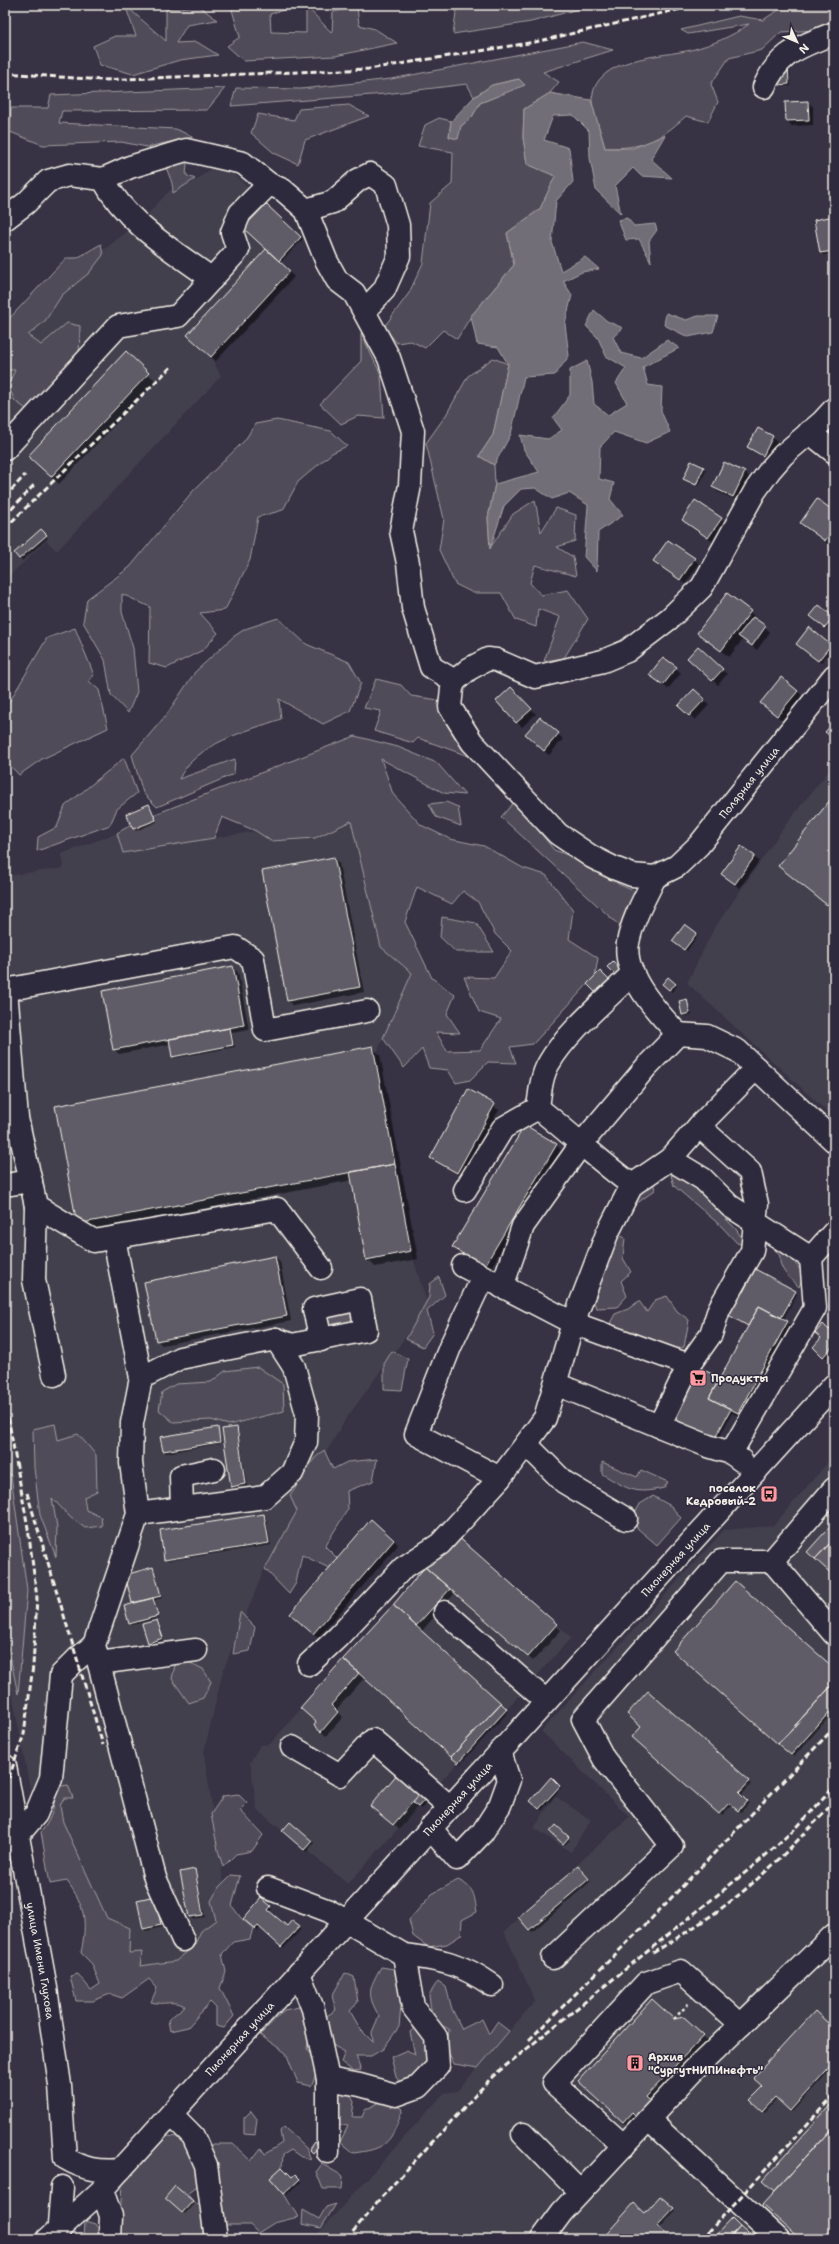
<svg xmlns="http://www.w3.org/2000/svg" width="839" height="2244" font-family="'Shantell Sans',sans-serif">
<rect width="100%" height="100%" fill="#373244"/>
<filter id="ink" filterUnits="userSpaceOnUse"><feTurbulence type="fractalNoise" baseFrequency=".025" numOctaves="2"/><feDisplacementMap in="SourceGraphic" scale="8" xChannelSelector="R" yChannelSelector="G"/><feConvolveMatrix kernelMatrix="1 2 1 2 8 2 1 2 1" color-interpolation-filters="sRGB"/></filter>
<g filter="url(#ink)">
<path fill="#433f4e" d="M220 161 301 237 279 261 290 271 211 357 221 376 57 551 46 541 5 580V357L32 306 143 219 169 191 197 180Z
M834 764V1118L687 983 713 930 786 824Z
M351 821 381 947 413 973 375 1057 411 1251 428 1306 346 1419 299 1498 292 1523 266 1565 223 1671 204 1753 232 1937 132 1980 49 1801 30 1789 5 1656V876L63 868 61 854 117 833 124 853 256 831Z
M834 1455V2239H313L444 2093 457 2091 535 2001 504 1932 629 1817 541 1731 724 1530 773 1526Z
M425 1567 557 1624 571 1638 348 1884 257 1810 250 1762 260 1745 270 1744Z
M555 1796 591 1820 571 1852 534 1828Z"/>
<path fill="#504b59" stroke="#a29ea0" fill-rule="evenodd" d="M125 5 166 41V9L199 6 217 20 187 25 176 43 197 42 218 55 180 60 133 74 100 65 93 46 115 36H136Z
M234 5H264L287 9 270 14 271 32 306 33V6L332 33 333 12 357 7 359 25 375 29 397 43 335 56 244 61 227 46 240 37 232 10Z
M457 5H593L531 22 453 34Z
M786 5H834V22L817 30 781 32 762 50 729 58 711 84 718 102 708 122 686 116C657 142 644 148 605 148 603 138 591 106 592 98 596 57 660 57 691 50 713 44 731 37 749 24L688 34 681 30 739 16 763 20Z
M583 42 613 50 543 72 559 82 550 93 524 109 523 137 527 164 556 176 540 209 507 233 514 265 471 316 457 339 443 330 425 348 411 341 397 343 384 327 409 293 423 263 430 203 452 184 453 152 418 146 425 125 439 118 451 121 449 136 472 117 480 103 502 94 519 79 492 85 474 97 467 84 385 94 231 106 236 88 301 89 391 79Z
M225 88 207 110 62 111 59 123 176 129 193 137 147 147 121 142 43 145 10 132 11 108H48L51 95Z
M349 105 369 116 305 140 298 164 274 153 251 133 258 114 294 120 299 109Z
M180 155 187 164 186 175 195 179 173 193C173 177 166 175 165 159Z
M101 244 103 255 89 273 62 295 45 321 28 335 41 345 67 323 80 326 79 358 29 411 15 401 8 385 15 370H5V323L66 258H77Z
M361 333 381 375 384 418 358 416 341 424 320 404 361 361Z
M493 358 508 364 493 435 479 456 494 465 495 484 488 518 490 548 513 514 535 500 541 532 556 508 576 515 575 541 557 547 573 557 576 576 535 565 530 583 541 595 568 590 588 619 564 658 544 661 560 617 538 609 536 627 516 620 501 593H473L455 584 439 550 444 519 426 443 446 415 468 376Z
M277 420 331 431 347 446 332 453 298 482 283 510 258 517 250 560 225 610 200 613 218 633 203 650 167 668 149 663 150 607 122 594V612L133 648 137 692 128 713 111 695 105 660 83 622 87 599 130 567 192 492 245 440 255 424Z
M278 618 306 644 349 662 361 683 350 711 323 724 279 699 281 719C247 731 196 743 179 779L235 759 234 774 157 807 143 793 132 755 167 714 195 672 233 637 245 629Z
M75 628 94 675 89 681 99 690 108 728 42 759 19 775 5 760V709L47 638Z
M376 679 401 685 411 696 439 700 459 729 471 757 418 738 413 743 374 731 381 711 364 708Z
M355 736 398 747 437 763 465 795 444 793 381 759 393 794 421 825 450 839 484 846 523 868 546 875 573 910 569 939 598 958 595 976 533 1044 510 1047 516 1063 488 1062 470 1080 456 1083 448 1070 429 1068 422 1049 404 1068 383 1038 412 973 381 947 351 821 315 838 271 841 256 831 222 817 214 838 123 853 117 833 131 825 133 829 155 820 153 815ZM417 887 452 904 463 891 478 902 495 934 512 951 494 978 464 977 479 1012 501 1019 480 1050 447 1051 436 1032 460 1033 447 1014 455 995 432 978 405 922Z
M124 758 137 793 117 809 110 825 37 851 38 837 57 827 65 806Z
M515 801 554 850 604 869 618 884 641 894 623 929 501 817Z
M446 802 458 807 461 826 436 817 429 804Z
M442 917 476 923 494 952H456L440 937Z
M671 1175 683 1176 736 1229 746 1245 737 1243 721 1226 674 1186Z
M653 1181 655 1190 636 1204 631 1198Z
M616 1233 625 1238 623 1258 631 1272 621 1281 627 1296 617 1307 596 1308 591 1293Z
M766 1239 779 1244 804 1274 799 1287C791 1280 778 1269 780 1256Z
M439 1277 445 1295 427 1311 433 1333 423 1347 406 1339 429 1297 430 1284Z
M667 1296 677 1311 689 1320 684 1347 668 1351 607 1329 615 1314 628 1309 639 1301 647 1312 655 1300Z
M392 1351 408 1359 402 1390 384 1389V1364Z
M258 1367 283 1384 284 1411 229 1425 211 1420 173 1422 159 1410 162 1392 176 1384 211 1382 225 1371Z
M55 1424 58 1440 78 1434 96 1455 97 1491 84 1497 86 1510 101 1517 102 1526 85 1528 71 1518 52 1498 57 1527 56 1557 40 1515 34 1468 33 1429Z
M324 1450 333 1469 347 1462 377 1459 373 1481 347 1491 348 1509 325 1546 337 1558 329 1568 302 1555 296 1583 289 1594 265 1569 297 1511 290 1496 314 1459Z
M602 1462 637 1477 641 1470 668 1482 664 1488C633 1495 629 1489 602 1474Z
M5 1468 11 1476 27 1590 18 1694 5 1633Z
M653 1496 671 1506 681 1518 657 1545 637 1528 634 1515 640 1504Z
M240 1612 255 1627 250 1651 233 1654Z
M186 1661 203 1669 211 1682 203 1698 189 1703 172 1679 175 1665Z
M68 1785 73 1798H64L60 1806 63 1822 107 1918 130 1928 129 1953 142 1952 140 1966 176 1961 194 1946 201 1931 216 1920 211 1901 219 1887 231 1875 240 1876 232 1906 241 1918 253 1928 250 1939 233 1942 222 1954 226 1972 220 1988 234 2016 224 2028 216 2026V2008L210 2002 188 2027 170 2031 168 2020 185 2006C172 1999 165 2006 151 2002L157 1988 149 1979 122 1998 110 1994 93 2001H76L70 1976 78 1974 91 1990 100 1984 92 1964 81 1953C87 1922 86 1907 67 1881L50 1884 41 1832C53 1817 55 1806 55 1787Z
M238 1794 247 1803 240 1810 263 1835 252 1851 236 1854 223 1867 218 1850 211 1814 223 1796Z
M458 1880C475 1888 474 1895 477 1912L462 1920 461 1935 447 1944 428 1947 413 1936 409 1920 432 1894Z
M381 1967 394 1969 402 1996 399 2027 383 2049 371 2056H356L361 2070 353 2071 341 2062 345 2052 334 2046 323 2028 325 2017 336 2010 332 1996 345 1973 354 1977 358 2002 350 2011 361 2030 373 2042 372 2032 379 2016C366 1994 369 1988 381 1967Z
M438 1981 446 1987 452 2009 462 2029 482 2019 489 2034 497 2022 509 2031 478 2068 454 2064 447 2049 449 2029C432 2022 431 2012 429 1995Z
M299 2007 308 2016 310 2034 307 2048 318 2070 311 2086 298 2083 286 2053 260 2035 284 2010Z
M418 2025 435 2055 404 2088 396 2077 391 2057 407 2050 415 2055 410 2032Z
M350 2094 354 2102 352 2117H362L365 2110 386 2099 403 2109C391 2141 389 2149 353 2153L340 2142 348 2126 338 2124 331 2112 340 2097Z
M251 2111 257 2119 255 2135 244 2134V2118Z
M284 2127 306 2148 311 2159 301 2157 291 2150 283 2155 282 2167 270 2178 284 2194 298 2217 274 2223 258 2233 250 2225H222L209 2151 212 2144H233L251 2161 261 2148 265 2154 282 2143 280 2131Z
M168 2136 186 2138 201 2183 187 2194 194 2202 208 2211 202 2239 186 2234 179 2239H119L122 2182Z
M322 2164 343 2176 342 2189H323L316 2172Z
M336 2204 321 2228 302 2224 303 2210 319 2219 326 2207Z
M85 2221 95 2224 105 2239H84Z"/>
<path fill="#726e77" stroke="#a6a2a4" d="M519 79 525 85 480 103 472 117 461 126 458 139 449 137 451 121 474 97 492 85Z
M550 93 591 100 605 148H633L665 135 651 159 672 178 641 176 633 168 615 186 621 214 596 190 590 158 589 131 573 115 553 116 544 140 569 148 573 182 556 201 552 242 561 271 585 257 599 269 582 272 563 281 572 295 565 324 569 356 555 375 524 377 511 434 494 465 479 456 493 435 508 364 498 347 477 344 471 316 514 265 507 233 540 209 555 176 527 164 523 137 524 109Z
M627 218 634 226 655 224 657 230 649 241 651 262 639 239 626 240 618 220Z
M594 310 607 321 623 328 613 337 621 353 641 358 667 340 679 348 643 367 648 385 662 387 661 411 670 432 646 443 614 432 600 447 599 479 614 483 610 499 623 515 598 532 597 571 584 557 588 505 569 493 552 499 535 488 521 489 504 506 490 549 488 518 495 484 539 472 524 450 520 435 548 439 562 430 553 418 570 395V370L587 361 592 382 594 404 608 415 627 403 616 383 626 368 606 356 598 338 586 326Z
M666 313 686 320 698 316H718L713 332 688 337 664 325Z"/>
<path fill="#0007" d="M789 67 791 86H782L780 84Z
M808 102 813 107V125L792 126 787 121Z
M266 205 303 239 280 263 294 277 216 361 193 339 267 249Z
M834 217V253L823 255 821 252Z
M148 374 156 381 59 484 37 463Z
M772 437 777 442 768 460 749 447Z
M691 462 706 470 699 486 684 479Z
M745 472 749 477 738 501 718 492 713 487Z
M834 513V539L830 545 801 523Z
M721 519 726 524 713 542 683 520Z
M41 530 48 538 22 561 15 553Z
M694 559 699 564 685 584 654 561Z
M819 607 834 619 827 629 814 618Z
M750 612 770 632 757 650 743 639 729 657 699 633Z
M809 628 833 647 821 663 799 646Z
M664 658 681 673 668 689 656 679Z
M693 663 722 670 727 674 718 685Z
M511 688 536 714 522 727 497 701Z
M694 690 709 705 695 720 680 705Z
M798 691 802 696 782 720 766 707Z
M540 718 563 739 549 755 531 739Z
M834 797V908L833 909 784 870Z
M148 805 157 822 136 831 128 814Z
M754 857 759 861 740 888 722 874Z
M334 858 339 863 364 992 293 1006 288 1001 263 872Z
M696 933 698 935 687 951 676 943Z
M233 967 238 972 249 1030 232 1033 235 1047 175 1058 171 1044 119 1054 114 1049Z
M668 978 677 986 672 992 664 984Z
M686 1001 692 1015 685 1016 683 1014Z
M373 1048 380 1055 418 1259 375 1267 367 1259 353 1180 85 1231 77 1223Z
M468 1091 499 1110 462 1177 431 1158Z
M556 1145 561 1150 489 1271 458 1252 453 1247Z
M275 1257 280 1261 291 1321 162 1345 157 1340Z
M795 1292 797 1294 783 1320 795 1329 746 1420 732 1413 717 1442 678 1421 676 1419 720 1380 749 1326 726 1314 744 1293Z
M834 1326V1349L826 1358 814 1347Z
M217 1428 222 1443 166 1453 163 1451Z
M236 1428 238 1430 247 1486 234 1488 231 1486Z
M264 1515 266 1517 271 1545 167 1561 165 1559 161 1531Z
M455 1536 561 1630 533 1661 455 1593 421 1632 508 1712 460 1764 365 1677 336 1710 343 1717 326 1736 320 1730 317 1723 302 1708Z
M394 1540 398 1545 318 1638 296 1618Z
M153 1569 162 1598 155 1600 159 1618 155 1619 158 1623 164 1640 151 1644 148 1642 153 1620 132 1625 129 1623 134 1604 126 1576Z
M679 1655 834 1670V1711L794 1757Z
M648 1693 751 1784 741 1796 749 1803 741 1812 732 1805 722 1815 633 1737 643 1727Z
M399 1773 429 1799 421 1809 418 1806 399 1829 376 1810Z
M551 1779 561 1788 542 1810 531 1801Z
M556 1826 570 1840 565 1845 552 1832Z
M286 1833 312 1841 314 1843 307 1852Z
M578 1867 591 1881 532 1932 519 1917Z
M194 1871 196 1873 205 1917 192 1919 190 1917 182 1873Z
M157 1899 163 1927 146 1931 144 1929Z
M261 1900 272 1909 269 1912 287 1927 292 1921 301 1929 284 1948 260 1928 258 1931 244 1919Z
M834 2017V2066L792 2112 777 2098 765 2112 752 2100Z
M673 2020 703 2036 713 2046 633 2131 589 2091Z
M314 2144 320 2149 316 2154 310 2149Z
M295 2175 301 2182 287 2195 271 2178H292Z
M175 2187 194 2204 185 2214 166 2198Z
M660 2197 675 2211 659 2229 670 2239H603L645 2214Z
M186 2235 189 2239H181Z"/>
<path fill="#5f5c67" stroke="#f4f1e8" d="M778 64H788L789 84 779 85Z
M808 101 809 120 786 121 785 102Z
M266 204 301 237 279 261 243 228Z
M834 216V251L820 253 814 220Z
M266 249 290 271 211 357 187 335Z
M126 351 149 373 51 477 28 456Z
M758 428 773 436 763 456 747 447Z
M691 461 704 467 696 485 683 479Z
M724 462 745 472 733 497 712 487Z
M817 499 834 511V528L825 541 800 523Z
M695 500 722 518 708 538 682 520Z
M41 529 47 535 19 559 14 553Z
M668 540 695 558 680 580 653 561Z
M727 593 751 611 721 651 697 633Z
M819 605 834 617 825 628 810 616Z
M753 617 766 626 752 646 738 636Z
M809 627 831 645 818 661 796 644Z
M698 646 723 669 712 681 687 658Z
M663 657 677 667 663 685 649 675Z
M781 677 798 691 777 716 760 703Z
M511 687 532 709 516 723 496 701Z
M694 689 705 699 689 716 678 706Z
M540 717 559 733 544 751 525 734Z
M834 722V739L825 732Z
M834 795V897L827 905 778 866Z
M149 804 156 820 133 829 126 814Z
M741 846 755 856 735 884 721 874Z
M334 857 360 987 287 1001 262 871Z
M685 924 697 933 684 950 672 941Z
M613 961 624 973 618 978 607 967Z
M233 966 244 1025 113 1050 102 991Z
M600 971 611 982 598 995 587 984Z
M668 977 676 984 669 990 662 984Z
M687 999 690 1013 682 1015 679 1001Z
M230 1028 233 1045 172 1057 169 1039Z
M373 1046 395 1164 77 1224 55 1106Z
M468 1089 495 1104 457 1173 430 1158Z
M525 1125 557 1144 484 1267 452 1247Z
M395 1164 411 1251 366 1260 350 1172Z
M275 1256 287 1316 156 1341 144 1282Z
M755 1269 796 1291 781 1318 759 1306 748 1326 723 1312 736 1288 743 1292Z
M759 1306 788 1321 738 1413 709 1398Z
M353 1310 355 1322 327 1327 324 1315Z
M823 1324 829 1330 834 1325V1345L823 1357 813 1347 821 1338 815 1333Z
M696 1366 720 1378 709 1398 731 1409 714 1440 675 1419 677 1415 671 1411Z
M218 1427 220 1442 163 1451 160 1437Z
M237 1427 245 1484 231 1487 222 1429Z
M264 1514 269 1543 164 1560 160 1530Z
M371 1519 394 1540 313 1634 290 1614Z
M834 1522V1539L815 1559 807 1552Z
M455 1534 557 1624 528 1657 425 1567Z
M834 1539V1576L815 1559Z
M153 1567 161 1596 132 1603 125 1575Z
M425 1567 450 1589 416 1626 393 1605Z
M735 1581 834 1668V1683L778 1744 673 1651Z
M153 1598 158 1616 129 1624 124 1606Z
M393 1605 501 1703 451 1757 343 1659Z
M157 1620 163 1638 148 1643 142 1624Z
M343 1659 359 1673 331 1705 338 1712 321 1732 314 1726 316 1722 300 1708Z
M834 1683V1707L791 1755 778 1744Z
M648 1691 750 1781 739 1793 747 1801 738 1811 729 1803 719 1814 632 1737 641 1727 627 1714Z
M501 1703 507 1709 458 1763 451 1757Z
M399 1772 422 1791 393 1825 370 1806Z
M551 1777 560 1786 539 1809 530 1801Z
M422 1791 428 1796 418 1807 413 1803Z
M290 1822 312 1841 304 1850 282 1831Z
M556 1825 569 1837 563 1844 550 1832Z
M578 1866 589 1879 529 1930 518 1917Z
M195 1869 203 1915 189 1917 180 1872Z
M155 1896 161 1925 143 1929 137 1900Z
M261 1898 271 1906 268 1910 287 1926 292 1920 300 1926 281 1947 258 1926 255 1929 243 1919Z
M652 1999 674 2019 684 2017 704 2035 646 2097 652 2103 638 2118 632 2112 623 2122 578 2081Z
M815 2011 828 2023 834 2016V2062L790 2111 775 2097 762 2111 750 2100 763 2087 753 2078Z
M834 2101V2126L774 2192 762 2181Z
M834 2126V2239H800L762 2205Z
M314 2142 319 2146 313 2153 309 2149Z
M282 2167 292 2177 295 2174 300 2179 284 2194 270 2178Z
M175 2186 193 2201 182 2213 165 2198Z
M660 2196 674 2208 657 2226 670 2237 669 2239H602L634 2203 645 2213Z
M732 2218 740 2226 728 2239H712Z
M740 2226 755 2239H728Z"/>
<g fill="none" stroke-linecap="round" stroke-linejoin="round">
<g stroke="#f4f1e8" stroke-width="25">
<g id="minor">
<path d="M764 87C781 50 799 48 834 33"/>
<path d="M103 179C127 224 171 249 212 279"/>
<path d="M306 210 333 202 358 180 370 174 386 185 398 225 399 256 384 290 364 311"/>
<path d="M5 219 26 203 48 181 69 175 103 179 130 167 186 150 243 163 269 184 283 190 306 210 326 260 337 280 354 293 389 358 413 431 410 485 401 531 408 563 413 608 431 667 455 681"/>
<path d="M809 432 834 452"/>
<path d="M5 449 118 326 178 316 238 250 232 232 240 213 269 184"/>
<path d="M655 877 632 875 614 868 592 857 558 834 472 742 450 707 452 688 455 681 469 669 488 659 496 660 535 677 603 661 627 651 670 618 702 587 755 491 770 470 783 455 822 422 834 409"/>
<path id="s1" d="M655 877 677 866 699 845 834 676"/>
<path d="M655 877C645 898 632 920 628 943 622 975 658 1013 678 1034"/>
<path d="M5 990 235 947 253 959 265 1030 367 1011"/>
<path d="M6 990 17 1118 36 1206 94 1241 277 1209 321 1268"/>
<path d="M538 1108C540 1093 541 1076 549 1063 566 1033 608 998 633 973"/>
<path d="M670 1159 703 1179 730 1206 811 1258"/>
<path d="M5 1185 31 1181"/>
<path d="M465 1190 503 1128 538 1108C570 1133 599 1161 632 1185"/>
<path d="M36 1206 34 1280 54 1375"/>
<path d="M114 1238 141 1378 132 1423 131 1463 138 1514 94 1645 155 1878 183 1940"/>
<path d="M463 1266 573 1323 689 1365"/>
<path d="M483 1277 450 1347 416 1434 500 1478"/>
<path d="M502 1287 523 1226 582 1143 647 1066 678 1034 707 1036 738 1051 834 1141"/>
<path d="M141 1378 180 1358 276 1339 292 1345 366 1330 360 1299 314 1309 321 1340"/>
<path d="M556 1384 708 1446 731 1453 742 1461"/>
<path d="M659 1426 689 1365 711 1334 719 1309 752 1251 757 1204 750 1172 699 1126"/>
<path d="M526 1444 564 1482 626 1519"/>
<path d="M731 1453 815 1308 811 1258 834 1232"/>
<path d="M182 1508 181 1476 214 1469"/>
<path d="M138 1514 265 1497 292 1473 306 1442 307 1414 294 1367 276 1339"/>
<path d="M772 1561 834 1634"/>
<path d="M445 1612 546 1701"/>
<path d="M99 1663 196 1650"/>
<path d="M309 1664 338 1637 403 1568 440 1544 500 1478 526 1444 545 1418 573 1323 607 1234 632 1185 670 1159 699 1126 756 1068"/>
<path d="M292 1747 340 1775 373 1740 450 1807"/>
<path id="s2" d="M5 1766 46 1988 60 2085 65 2158C84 2169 97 2172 120 2170L834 1385"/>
<path d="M430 1828 457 1859 482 1833 500 1805 509 1780 500 1752"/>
<path d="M18 1835 36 1814 51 1778 61 1675 77 1659 94 1645"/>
<path d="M268 1888 329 1911 404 1955 413 2007 436 2037 438 2066 418 2087 396 2095 360 2085 328 2079"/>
<path d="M404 1955C442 1960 460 1963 492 1985"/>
<path d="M553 1958 672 1846 604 1759 583 1719 721 1561H772L834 1489"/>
<path d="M299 1973 313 2009 328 2079V2152"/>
<path d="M171 2114 193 2136 206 2165 216 2239"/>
<path d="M649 2120 778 2239"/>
<path d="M523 2134 580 2192"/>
<path d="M624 2146 554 2083 646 1983 681 1971 741 2025"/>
<path d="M102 2190 111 2216 110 2239"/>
<path d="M58 2236 62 2187"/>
<path d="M48 2239 102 2190 120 2170"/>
<path d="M542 2239 562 2212 693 2071 834 1935"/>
</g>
</g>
<path stroke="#f4f1e8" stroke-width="2.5" stroke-dasharray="3 3" stroke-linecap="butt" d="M674 2019 689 2003"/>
<use href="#minor" stroke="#2f2a3d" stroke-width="22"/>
<path stroke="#f4f1e8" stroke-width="3" stroke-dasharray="6 3" stroke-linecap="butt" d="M5 73 102 80 369 69 535 42 698 5
M5 497 25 475
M5 516 34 485
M5 528 172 366
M5 1400 28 1528 37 1598 33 1666 24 1734 5 1789
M27 1493 103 1745
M653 1953C685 1933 718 1913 747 1888 778 1862 806 1832 834 1802
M529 2040 651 1919 834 1728
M347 2239 378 2201 493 2076 757 1863 798 1826 834 1787
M702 2239 834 2095"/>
</g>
</g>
<defs>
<g id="supermarket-square" transform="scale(0.9)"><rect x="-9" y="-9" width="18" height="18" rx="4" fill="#ff9aa2" stroke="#2f2a3d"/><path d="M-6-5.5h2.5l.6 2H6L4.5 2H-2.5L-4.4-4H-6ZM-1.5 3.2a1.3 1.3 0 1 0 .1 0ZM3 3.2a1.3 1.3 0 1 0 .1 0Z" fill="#111"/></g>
<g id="bus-square" transform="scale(0.9)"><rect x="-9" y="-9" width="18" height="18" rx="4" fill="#ff9aa2" stroke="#2f2a3d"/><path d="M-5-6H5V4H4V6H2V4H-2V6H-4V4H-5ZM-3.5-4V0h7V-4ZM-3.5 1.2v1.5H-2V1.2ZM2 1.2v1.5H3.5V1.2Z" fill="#111"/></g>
<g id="building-square" transform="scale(0.9)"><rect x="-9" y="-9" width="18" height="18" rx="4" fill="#ff9aa2" stroke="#2f2a3d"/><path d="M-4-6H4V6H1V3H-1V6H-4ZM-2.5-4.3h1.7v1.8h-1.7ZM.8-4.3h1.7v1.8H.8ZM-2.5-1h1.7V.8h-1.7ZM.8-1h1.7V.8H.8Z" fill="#111"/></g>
</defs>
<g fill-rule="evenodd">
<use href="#supermarket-square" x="698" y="1378"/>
<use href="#bus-square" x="769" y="1494"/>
<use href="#building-square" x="635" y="2063"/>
</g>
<g text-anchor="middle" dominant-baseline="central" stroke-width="3" stroke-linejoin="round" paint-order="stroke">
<g font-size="11" fill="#f4f1e8" stroke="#2f2a3d">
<text stroke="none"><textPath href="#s1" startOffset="135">Полярная улица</textPath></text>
<text stroke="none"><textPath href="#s2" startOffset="1280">Пионерная улица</textPath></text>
<text stroke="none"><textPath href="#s2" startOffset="956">Пионерная улица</textPath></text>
<text stroke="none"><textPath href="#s2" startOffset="198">улица Имени Глухова</textPath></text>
<text stroke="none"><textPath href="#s2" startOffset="632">Пионерная улица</textPath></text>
</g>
<g font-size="11" font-weight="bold" fill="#f4f1e8" stroke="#2f2a3d" text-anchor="start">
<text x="711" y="1378">Продукты</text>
<text x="756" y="1488" text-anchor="end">поселок<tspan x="756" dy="13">Кедровый-2</tspan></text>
<text x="648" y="2057">Архив<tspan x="648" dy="13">"СургутНИПИнефть"</tspan></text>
</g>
</g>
<rect width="839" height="2244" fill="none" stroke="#2f2a3d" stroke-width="20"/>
<rect x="10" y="10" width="819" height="2224" fill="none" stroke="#f4f1e8" stroke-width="1.5" filter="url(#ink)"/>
<g transform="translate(797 42) rotate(134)" stroke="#2f2a3d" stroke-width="3" paint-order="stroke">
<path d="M0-3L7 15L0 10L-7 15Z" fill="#f4f1e8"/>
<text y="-6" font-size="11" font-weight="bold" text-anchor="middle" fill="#f4f1e8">N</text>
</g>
</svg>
